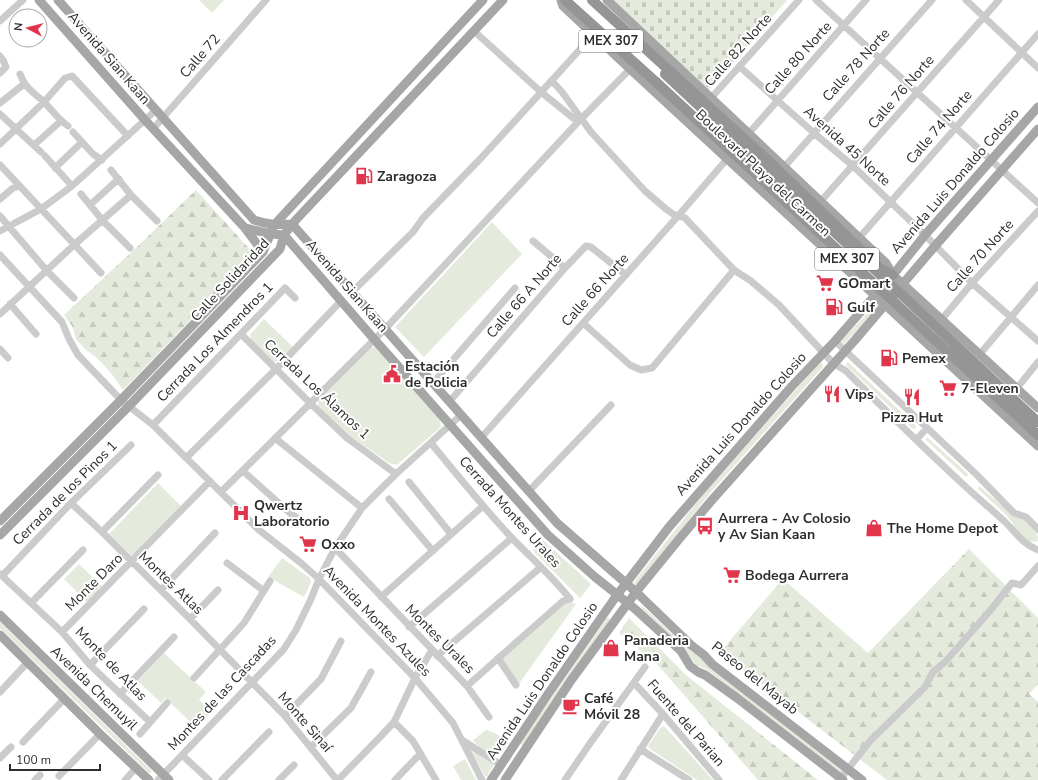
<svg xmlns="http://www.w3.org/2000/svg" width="1038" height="780" font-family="'Nunito Sans',sans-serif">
<defs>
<pattern id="forest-firs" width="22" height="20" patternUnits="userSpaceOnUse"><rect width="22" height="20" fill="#e5ebdc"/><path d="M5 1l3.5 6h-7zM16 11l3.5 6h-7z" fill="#c5cabd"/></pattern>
<pattern id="cemetery-stones" width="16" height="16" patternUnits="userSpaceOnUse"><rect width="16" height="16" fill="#e5ebdc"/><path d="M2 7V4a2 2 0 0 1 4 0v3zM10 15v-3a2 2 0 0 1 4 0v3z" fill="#c5cabd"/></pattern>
</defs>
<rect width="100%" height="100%" fill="#fff"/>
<path fill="#e5ebdc" d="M199 0H224L212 13Z
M492 222 522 254 424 357 395 327Z
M877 303 879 305 878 307 845 343 843 344 842 340Z
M264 319 293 347 279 361 274 362 251 341 250 335Z
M375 347 440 420 441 427 397 465 389 463 349 435 318 407V399L370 348Z
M847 362 849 363 916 426V428L913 429 846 365Z
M822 363 823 364V367L711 492 638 584H635L634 583 637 578 702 496 805 379 819 364Z
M927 437 968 474 967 477H966L926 440Z
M158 483 181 506 132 556 109 534Z
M979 486 1010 512 1025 519 1037 530 1038 540 1036 542 1027 541 1015 530 1013 523 1005 514 978 489Z
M543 540 591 584 580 598 533 551Z
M282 558 310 578 311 582 304 597 268 577Z
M79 564 102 586 87 602 64 579Z
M572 602 576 604 518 685 501 657 561 605Z
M641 605 693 653 697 654 711 669 843 770 842 772 841 773 706 669 696 665 684 648 642 609Z
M607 618H609L610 621 524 745H521L520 743Z
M0 622 152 771 151 773H149L0 628Z
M164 653 206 692 199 700 211 712 197 728 165 698 161 703 138 681Z
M664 726 713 780H697L650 749 648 746 661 727Z
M486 730 493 732 508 741C506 744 504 750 501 752 492 759 478 747 473 740Z
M469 748 493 764V766L487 776H485Z
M465 759 476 780H461L453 766Z"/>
<path fill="url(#forest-firs)" d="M196 190 254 254 123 390 111 373 97 358 85 349 76 339 72 326 64 315 139 245Z
M969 549 1038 618V684L1029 694 1038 702V780H887L720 652 783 579 868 653Z
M629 618 686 675 818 780H758L658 665 619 633Z"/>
<path fill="url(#cemetery-stones)" d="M609 0H787L707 92Z"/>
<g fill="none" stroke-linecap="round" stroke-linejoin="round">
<path stroke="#cbcbcb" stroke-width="7" d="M816 0 1038 203
M966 0 1038 68
M0 21 23 0
M474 31 541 92 578 122
M0 56 3 60 6 67 0 73
M740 67 814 133 853 166 925 235 972 283 1038 341
M20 74C25 88 33 92 44 102 52 110 58 119 68 126
M552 81 562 92 591 132 645 191 666 209 673 214 685 218 734 270 751 281 779 305 833 363 846 371C886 411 926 450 967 488 979 499 992 510 1004 521 1016 532 1021 543 1038 550
M711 98 799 0
M0 103 24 84
M0 114 41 152
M153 129 266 0
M73 132 93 154 102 160
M749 133 866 0
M0 144 44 102 65 78 72 76 128 136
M34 145 61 121
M45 156 72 186
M0 165 101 273
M785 166 932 0
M55 168 82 142
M111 170 131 195 157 221
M81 194 103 221 130 248
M0 199 13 188 20 186
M821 201 999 0
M90 205 113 184 119 179
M0 216 47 271 74 298
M0 231 41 209 72 186 156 110
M859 238 1038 34
M533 241 565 268
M0 255 62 322 69 339 78 355 121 400 153 425 259 530 301 563 319 579 415 678 453 723 482 780
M352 292 413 232 423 218 482 157 594 34
M10 304 36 334
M0 314 75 244 131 195
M942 319 972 283 1038 211
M583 323 630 365 641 370 652 368 734 270
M241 334 310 403 347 438 396 474
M835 341 977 475 1014 513 1026 517 1038 529
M0 349 8 358
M980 354 1038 285
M433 383 515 288
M1017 388 1038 362
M449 402 565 268 586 246 591 247 626 275
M153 425 285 288 295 298
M275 438 362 508
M481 438 678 216 727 159
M916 440 927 428
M431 443C457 475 483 507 511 537 531 558 552 576 570 599L563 601 467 686
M186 458 276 369 341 301
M243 471 291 514 304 522
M409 482 451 534
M529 491 611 405
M221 492 385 329 578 122 630 69
M389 499 433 551
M71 503 102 532 190 619 285 716 337 780
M102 532 158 475
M335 548 467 686 489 717
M227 563 264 591
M0 574 62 632 90 665 150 722
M2 576 71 503 131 445
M161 590 215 533
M381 597 483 506
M31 603 83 550
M190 619 218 590
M409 627 512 538
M62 632 210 481
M437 656 541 567
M498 658 516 685
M90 665 144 609
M194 678 244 623 270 581
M634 683 663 714 719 780
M0 692 27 663
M120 694 174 637
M285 716 321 679 341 641
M394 722 413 741 436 780
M140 734 167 703
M462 740 501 765
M23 742 64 699
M311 747 351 708 371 672
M640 749 689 780
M182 755 209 780
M0 758 11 747
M59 776 100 734
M841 778 870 741 925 687 933 672 945 662 989 612 1012 583 1021 585 1038 566
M35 780 40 775
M125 780 136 768
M158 780 284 649 296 630 311 599 319 579 335 548 362 508 396 474 461 415
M222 780 269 732
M279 780 294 765
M338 780 381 736 394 722 415 678 432 650
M395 780 420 754
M565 780 591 742 645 667
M621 780 663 714"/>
<path stroke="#a6a6a6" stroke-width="9" d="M39 0 145 120 245 228 263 252
M58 0 254 220C268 225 278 225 292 224L557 523 636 592 691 645 704 655 712 664 862 780
M561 0 563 6 630 69 1038 446
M607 0 886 263 893 275 1038 408
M245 228 271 234 284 235 374 339 548 535 595 577 634 608 681 651 690 666 698 672 705 675 737 698 843 780
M0 521 121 400 263 252 274 225 483 0
M0 535 128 407 280 249 284 235 292 224 503 0
M0 615 169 780
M0 635 100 734 149 780
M491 780 548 694 617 595 669 527 792 386 835 341 893 275 925 235 1038 107
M505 780 572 679 636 592 680 538 712 500 855 340 935 246 1038 129"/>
<path stroke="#959595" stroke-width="10" d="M565 0 656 82
M592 0 774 166 881 269 893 275"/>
<path stroke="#959595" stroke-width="10" d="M665 74 1038 422
M656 82 1038 435"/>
</g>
<defs>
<g id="fuel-bare" transform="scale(1.38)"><path d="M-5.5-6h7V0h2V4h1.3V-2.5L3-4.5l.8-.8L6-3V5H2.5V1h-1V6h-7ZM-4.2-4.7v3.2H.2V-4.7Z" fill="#e1354c" stroke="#fff" stroke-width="2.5" paint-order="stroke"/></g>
<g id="supermarket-bare" transform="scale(1.38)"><path d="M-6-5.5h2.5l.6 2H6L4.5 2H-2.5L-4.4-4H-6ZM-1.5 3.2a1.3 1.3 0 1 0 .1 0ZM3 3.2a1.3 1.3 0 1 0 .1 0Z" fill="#e1354c" stroke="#fff" stroke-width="2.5" paint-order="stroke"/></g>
<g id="civic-bare" transform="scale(1.38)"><path d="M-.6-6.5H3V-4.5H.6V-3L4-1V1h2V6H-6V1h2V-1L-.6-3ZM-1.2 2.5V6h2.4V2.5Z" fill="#e1354c" stroke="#fff" stroke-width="2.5" paint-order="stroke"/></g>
<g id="restaurant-bare" transform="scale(1.38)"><path d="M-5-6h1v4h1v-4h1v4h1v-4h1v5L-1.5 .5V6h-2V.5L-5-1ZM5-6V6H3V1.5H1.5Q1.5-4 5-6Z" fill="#e1354c" stroke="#fff" stroke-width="2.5" paint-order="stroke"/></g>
<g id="hospital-bare" transform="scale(1.38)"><path d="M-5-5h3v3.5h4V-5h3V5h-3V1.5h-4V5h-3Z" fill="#e1354c" stroke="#fff" stroke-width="2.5" paint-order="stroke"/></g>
<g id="bus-bare" transform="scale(1.38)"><path d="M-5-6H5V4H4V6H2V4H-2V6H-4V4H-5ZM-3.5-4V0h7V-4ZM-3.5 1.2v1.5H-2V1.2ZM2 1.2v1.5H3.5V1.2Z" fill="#e1354c" stroke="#fff" stroke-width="2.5" paint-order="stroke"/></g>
<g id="shop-bare" transform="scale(1.38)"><path d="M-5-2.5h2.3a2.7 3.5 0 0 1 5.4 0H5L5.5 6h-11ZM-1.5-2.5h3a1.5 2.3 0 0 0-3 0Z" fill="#e1354c" stroke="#fff" stroke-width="2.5" paint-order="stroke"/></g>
<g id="cafe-bare" transform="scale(1.38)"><path d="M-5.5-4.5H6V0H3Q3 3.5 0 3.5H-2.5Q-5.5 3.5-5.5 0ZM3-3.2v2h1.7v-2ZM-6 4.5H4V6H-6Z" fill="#e1354c" stroke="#fff" stroke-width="2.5" paint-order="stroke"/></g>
</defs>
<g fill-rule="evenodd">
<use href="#fuel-bare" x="364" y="176"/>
<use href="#supermarket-bare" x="825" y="283"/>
<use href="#fuel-bare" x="834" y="307"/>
<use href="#fuel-bare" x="889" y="358"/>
<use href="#civic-bare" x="392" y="374"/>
<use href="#supermarket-bare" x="948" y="388"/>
<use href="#restaurant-bare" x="832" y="394"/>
<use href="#restaurant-bare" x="912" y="397"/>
<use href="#hospital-bare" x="241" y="513"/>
<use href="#bus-bare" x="705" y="526"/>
<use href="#shop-bare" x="874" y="528"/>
<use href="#supermarket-bare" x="308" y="544"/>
<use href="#supermarket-bare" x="732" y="575"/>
<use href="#shop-bare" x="611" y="648"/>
<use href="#cafe-bare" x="571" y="706"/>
</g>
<g text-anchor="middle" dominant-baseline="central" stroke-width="4" stroke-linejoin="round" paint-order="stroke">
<g fill="#fff" stroke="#6d6d6d" stroke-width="1">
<rect x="579" y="30" width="64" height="22" rx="3"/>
<rect x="815" y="248" width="64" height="22" rx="3"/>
</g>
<g font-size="13" font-weight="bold" fill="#2e2e2e">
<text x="611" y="41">MEX 307</text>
<text x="847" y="259">MEX 307</text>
</g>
<g font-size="14" fill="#2e2e2e" stroke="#fff">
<text transform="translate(738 50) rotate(-48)">Calle 82 Norte</text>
<text transform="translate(200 56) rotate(-49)">Calle 72</text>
<text transform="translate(109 58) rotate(49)">Avenida Sian Kaan</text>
<text transform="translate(798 58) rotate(-48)">Calle 80 Norte</text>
<text transform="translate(856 65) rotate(-48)">Calle 78 Norte</text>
<text transform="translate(901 92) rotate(-49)">Calle 76 Norte</text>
<text transform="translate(939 127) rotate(-49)">Calle 74 Norte</text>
<text transform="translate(847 146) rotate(42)">Avenida 45 Norte</text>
<text transform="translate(763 173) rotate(43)">Boulevard Playa del Carmen</text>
<text transform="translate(955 181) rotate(-49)">Avenida Luis Donaldo Colosio</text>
<text transform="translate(980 256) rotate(-48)">Calle 70 Norte</text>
<text transform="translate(230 280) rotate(-47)">Calle Solidaridad</text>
<text transform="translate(347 286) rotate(49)">Avenida Sian Kaan</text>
<text transform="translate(595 290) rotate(-48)">Calle 66 Norte</text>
<text transform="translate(524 296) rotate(-49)">Calle 66 A Norte</text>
<text transform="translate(215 342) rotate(-46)">Cerrada Los Almendros 1</text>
<text transform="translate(317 389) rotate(43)">Cerrada Los Álamos 1</text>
<text transform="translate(741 424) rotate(-48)">Avenida Luis Donaldo Colosio</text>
<text transform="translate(65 493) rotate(-45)">Cerrada de los Pinos 1</text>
<text transform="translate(510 512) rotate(48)">Cerrada Montes Urales</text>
<text transform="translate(94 582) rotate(-45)">Monte Daro</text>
<text transform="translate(171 583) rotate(44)">Montes Atlas</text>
<text transform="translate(377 621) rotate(46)">Avenida Montes Azules</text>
<text transform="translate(440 639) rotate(45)">Montes Urales</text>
<text transform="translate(111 664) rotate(46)">Monte de Atlas</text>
<text transform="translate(755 678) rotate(39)">Paseo del Mayab</text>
<text transform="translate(542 681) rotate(-56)">Avenida Luis Donaldo Colosio</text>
<text transform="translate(94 688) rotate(44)">Avenida Chemuyil</text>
<text transform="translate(222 693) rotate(-47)">Montes de las Cascadas</text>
<text transform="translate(305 722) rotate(49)">Monte Sinaí</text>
<text transform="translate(686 723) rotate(49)">Fuente del Parian</text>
</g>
<g font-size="14" font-weight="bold" fill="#2e2e2e" stroke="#fff" text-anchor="start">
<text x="377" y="176">Zaragoza</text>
<text x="838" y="283">GOmart</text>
<text x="847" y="307">Gulf</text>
<text x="902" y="358">Pemex</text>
<text x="405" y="366">Estación<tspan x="405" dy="16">de Policia</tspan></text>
<text x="961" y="388">7-Eleven</text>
<text x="845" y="394">Vips</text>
<text x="912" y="417" text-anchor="middle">Pizza Hut</text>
<text x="254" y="505">Qwertz<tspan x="254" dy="16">Laboratorio</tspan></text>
<text x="718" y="518">Aurrera - Av Colosio<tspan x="718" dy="16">y Av Sian Kaan</tspan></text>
<text x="887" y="528">The Home Depot</text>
<text x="321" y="544">Oxxo</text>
<text x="745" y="575">Bodega Aurrera</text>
<text x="624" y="640">Panaderia<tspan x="624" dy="16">Mana</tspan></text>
<text x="584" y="698">Café<tspan x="584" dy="16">Móvil 28</tspan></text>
</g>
</g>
<g transform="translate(28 28) rotate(277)"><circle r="19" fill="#ffffff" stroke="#ababab"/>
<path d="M0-3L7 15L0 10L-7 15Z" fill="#e1354c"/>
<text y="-6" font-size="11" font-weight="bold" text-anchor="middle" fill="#2e2e2e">N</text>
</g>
<path d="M10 764v6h90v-6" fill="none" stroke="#2e2e2e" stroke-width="2"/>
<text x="16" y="764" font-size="12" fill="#2e2e2e" stroke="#ffffff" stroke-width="3" paint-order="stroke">100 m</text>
</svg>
